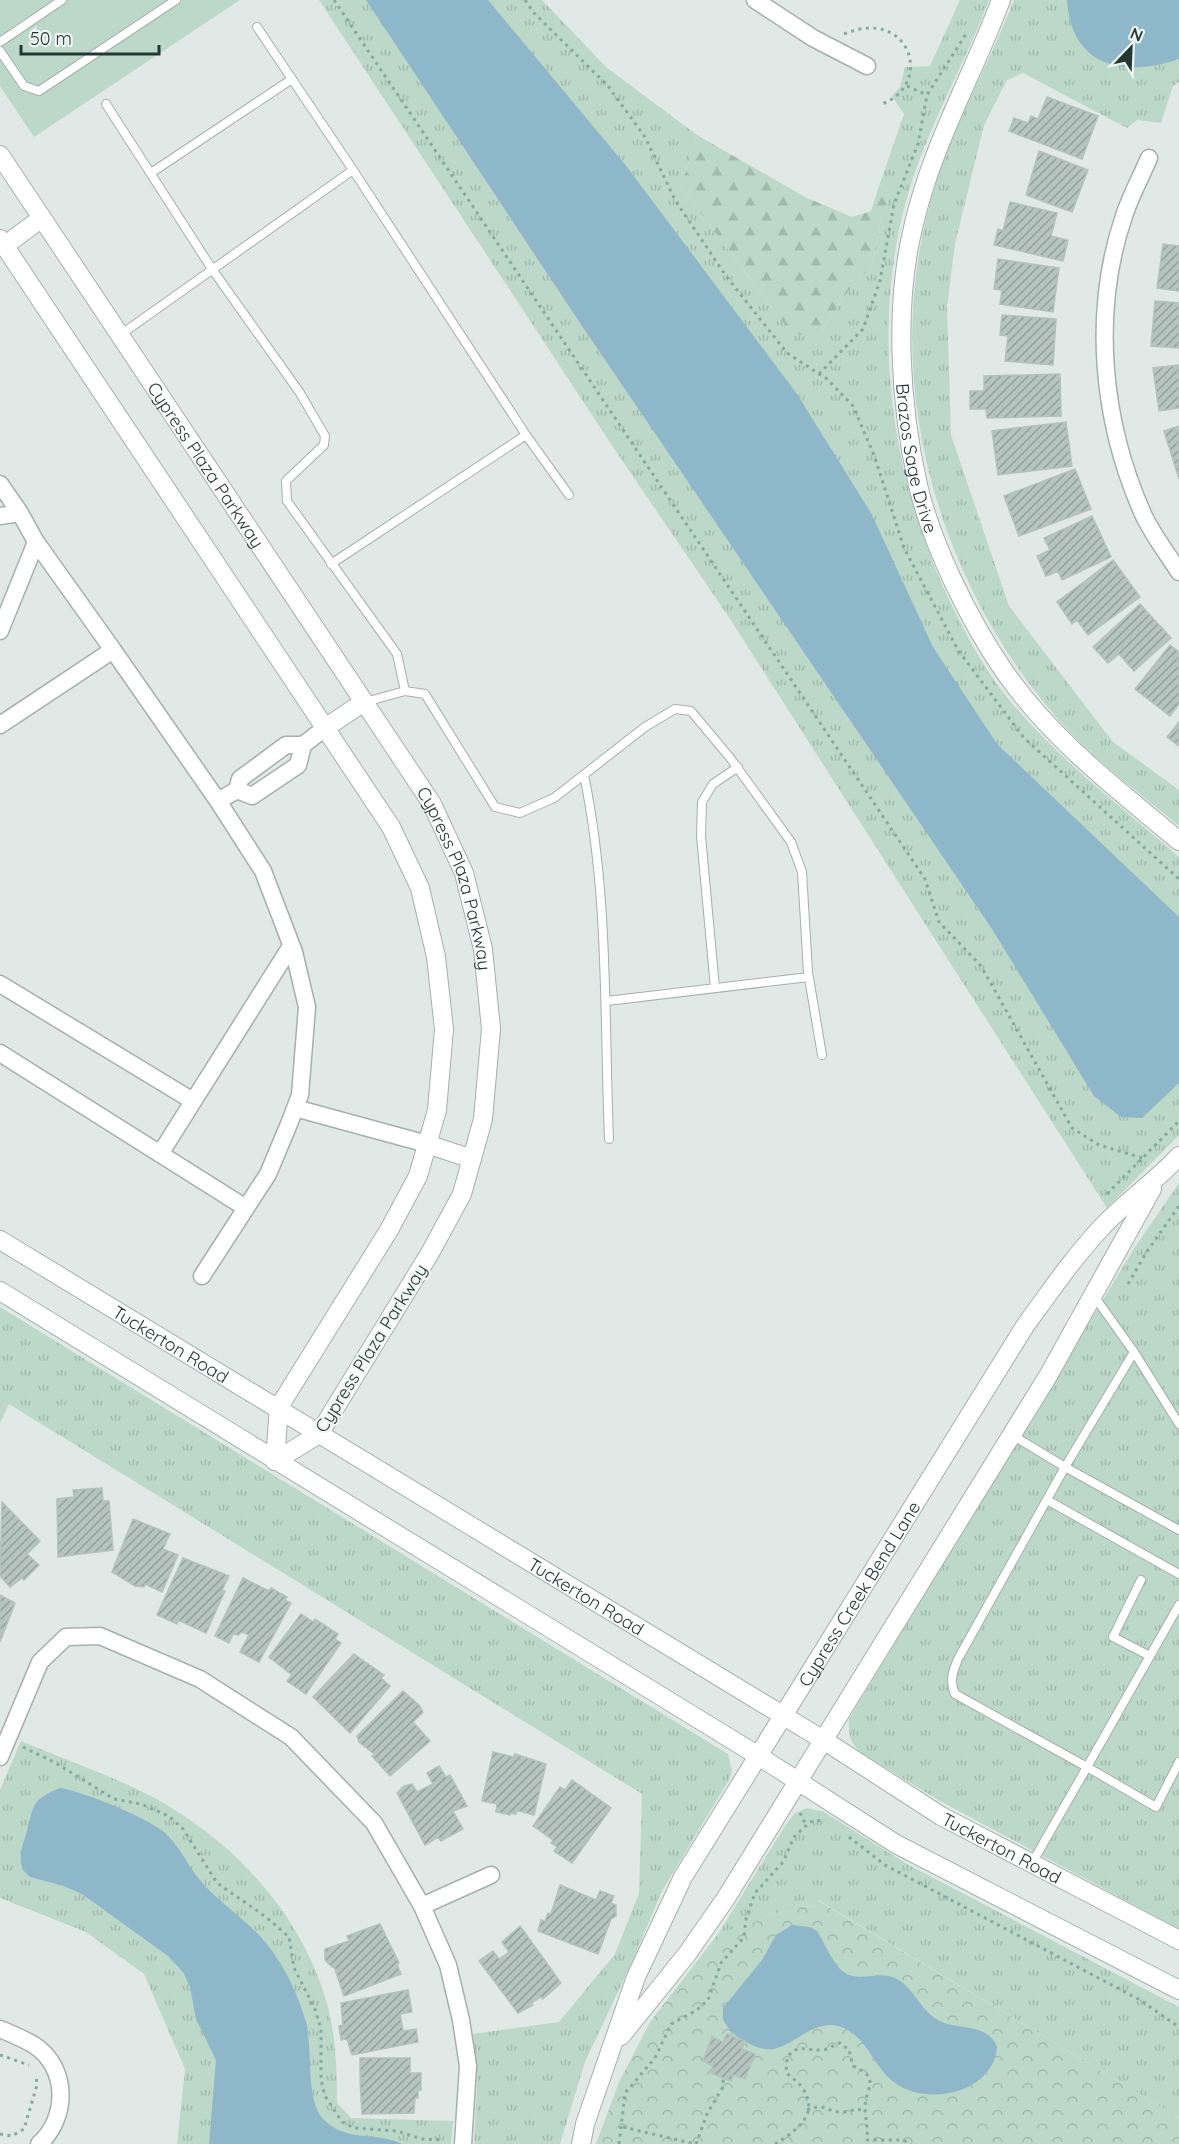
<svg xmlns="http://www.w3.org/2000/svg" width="1179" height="2144" font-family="Quicksand,sans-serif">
<defs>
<pattern id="grass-tufts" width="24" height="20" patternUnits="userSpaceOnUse" patternTransform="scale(1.5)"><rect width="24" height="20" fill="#bcd8c8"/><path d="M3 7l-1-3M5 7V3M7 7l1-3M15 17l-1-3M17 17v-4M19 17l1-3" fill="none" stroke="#a1baac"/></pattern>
<pattern id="forest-firs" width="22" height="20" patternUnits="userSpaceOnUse" patternTransform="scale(1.5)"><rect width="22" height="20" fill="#bcd8c8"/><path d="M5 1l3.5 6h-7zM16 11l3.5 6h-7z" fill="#a1baac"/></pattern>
<pattern id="park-crowns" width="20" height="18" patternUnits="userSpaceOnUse" patternTransform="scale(1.5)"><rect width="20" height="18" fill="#bcd8c8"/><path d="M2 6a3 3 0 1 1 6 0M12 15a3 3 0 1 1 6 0" fill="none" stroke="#a1baac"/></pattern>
<pattern id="building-hatch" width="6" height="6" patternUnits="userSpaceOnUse" patternTransform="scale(1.5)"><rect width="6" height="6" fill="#b6c4c0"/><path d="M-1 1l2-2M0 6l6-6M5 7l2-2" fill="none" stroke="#94a09d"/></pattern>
</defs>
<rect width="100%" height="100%" fill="#e1e9e7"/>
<path fill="url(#grass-tufts)" d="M319 0H542L606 67 697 135 681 187 788 329 820 334 847 293 872 266 880 223 891 191 879 186 904 114 892 96 900 87 905 67 930 66 960 0H989C964 66 928 126 908 194 868 334 892 486 956 614 970 642 987 673 1007 697 1057 759 1120 805 1179 857V1135L1107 1208 728 616 613 447Z
M1014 0H1179V82L1173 86 1161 123 1137 120 1127 128 1023 73 1007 80 984 125 955 244 947 307 951 435 1009 606 1113 742 1179 790V826C1137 791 1092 758 1056 717 934 576 878 372 934 190 954 124 989 64 1014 0Z
M1179 1183V1929L940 1801 861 1753C850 1742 848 1734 849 1719L1135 1247Z
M0 1307 728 1754 732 1771 729 1780 662 1891 632 1962 585 2062 560 2144H474L477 2084 473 2034 559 2022 615 1954 639 1893 642 1794 9 1404 0 1423Z
M21 1741C61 1758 104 1773 143 1792 229 1835 303 1913 328 2007 336 2038 337 2071 337 2103L351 2118 453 2121 451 2144H177L185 2069 144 1974 86 1932 0 1898V1790Z
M807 1808 824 1812 907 1864 1179 2007V2118L818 1900 812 1907 785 1904 764 1919 718 1934 785 1826 795 1813Z"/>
<path fill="url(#forest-firs)" d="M697 135 805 197 852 217 871 211 879 186 891 191 880 223 872 266 847 293 820 334 810 339 788 329 681 187Z"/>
<path fill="url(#park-crowns)" d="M817 1900 1179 2118V2144H596L619 2082 650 2022 718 1934 764 1919 785 1904 812 1907Z"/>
<path fill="#bcd8c8" d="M0 0H240L34 137 0 86Z"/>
<path fill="#8eb7c9" d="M366 0H488L627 167 797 394 871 513 933 647 997 744 1179 917V1083L1142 1118 1121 1117 1094 1096 992 929 580 323Z
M1067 0H1179V59C1124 78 1071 67 1067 0Z
M60 1788C82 1791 148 1818 164 1832 179 1845 187 1864 199 1879 216 1900 240 1915 259 1935 281 1958 297 1991 306 2022 313 2048 305 2099 323 2119 348 2144 374 2130 402 2144H209L216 2060 196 2019 190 1987 183 1972 168 1956 82 1894 64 1886 30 1877 23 1870C18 1856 22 1848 26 1834 35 1807 28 1801 60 1788Z
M792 1925 810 1927 817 1931C825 1943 833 1965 845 1973 859 1982 880 1971 895 1978 914 1987 920 2010 938 2020 958 2031 987 2022 997 2047 993 2093 928 2107 895 2083 872 2066 866 2033 838 2026 813 2020 796 2044 774 2049 758 2052 730 2036 724 2021 722 2018 723 2012 723 2008L762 1960 776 1935Z"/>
<path fill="url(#building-hatch)" stroke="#b4c2be" stroke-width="1.5" d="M1047 97 1098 116 1082 159 1009 131 1014 118 1028 123 1031 116 1038 119Z
M1039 151 1088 170 1072 212 1026 195Z
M1010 202 1057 213 1051 236 1068 240 1063 261 994 245 998 229 1003 231Z
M1163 244 1179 246V291L1157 288Z
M998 259 1059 268 1053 312 1000 304 1002 290 994 289Z
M1155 301 1179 303V348L1151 346Z
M1002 315 1056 319 1053 365 1005 361 1008 336 1000 335Z
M1179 365V408L1159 411 1153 368Z
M1060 374 1061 416 987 418 986 409H970V391H984V376Z
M1066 422 1072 466 998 475 992 431Z
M1179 426V479L1164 431Z
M1075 469 1091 509 1019 536 1004 496Z
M1092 516 1111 557 1062 580 1058 571 1046 576 1037 556 1050 550 1044 538Z
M1113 560 1140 597 1088 635 1077 620 1072 624 1057 602Z
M1140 604 1171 638 1134 671 1119 654 1108 663 1093 647Z
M1170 645 1179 652V704L1170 716 1135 689Z
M1179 722V746L1167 737Z
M102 1488 103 1501H109L113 1550 58 1557 57 1499 74 1497 73 1490Z
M2 1502 40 1541 27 1554 39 1565 24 1580 22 1578 10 1587 0 1576Z
M133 1519 170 1534 163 1549 178 1555 162 1592 145 1584 144 1587 135 1586 112 1572Z
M183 1558 229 1576 222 1590 225 1591 206 1633 178 1620 177 1624 157 1615Z
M243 1578 269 1591 271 1588 287 1597 285 1600 291 1603 259 1662 240 1652 249 1635 242 1632 238 1635 233 1634 229 1643 215 1636Z
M0 1595 15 1603 0 1642Z
M301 1614 313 1622 315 1619 338 1634 335 1639 341 1643 306 1694 287 1681 292 1675 269 1657Z
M354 1654 384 1675 381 1678 390 1686 350 1733 313 1697Z
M403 1691 419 1705 423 1712 413 1722 430 1741 390 1776 372 1756 374 1754 359 1742 357 1736Z
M493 1752 514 1757 515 1754 546 1764 534 1815 516 1810V1814L510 1813V1815L496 1812 497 1804 482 1801Z
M439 1766 446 1777 450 1775 467 1806 453 1811 463 1829 441 1841 438 1837 425 1845 397 1793 404 1786 412 1784 417 1792 433 1784 427 1773Z
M572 1780 611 1808 572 1863 554 1851 557 1847 551 1843 553 1840 533 1826 560 1787 565 1790Z
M560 1885 596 1900 600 1891 614 1896 611 1903 616 1905V1916L611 1919 598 1954 538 1931 541 1920 545 1921 548 1913 551 1914Z
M380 1924 399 1963 397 1964 401 1974 344 1996 334 1966 332 1967 325 1960V1949L349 1941 347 1936Z
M520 1926 561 1983 543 1999 541 1997 531 2003 533 2005 518 2013 479 1961 493 1951 499 1959 509 1952 502 1942Z
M408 1990 412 2012 400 2014 403 2031 416 2029 418 2042 352 2055 347 2039 341 2040 339 2026 343 2025 341 2003Z
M727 2034 745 2041 742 2049 755 2054 745 2079 733 2075 731 2081 711 2073 713 2066 703 2061 712 2037 723 2042Z
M360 2058H410V2073H421V2090H418V2098H415L414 2113 362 2114 360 2080 363 2078H360Z"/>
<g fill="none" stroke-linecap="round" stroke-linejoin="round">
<g stroke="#a4b0ae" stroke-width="10">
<path id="service" d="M257 27 353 170
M0 42 62 0
M0 51 24 86 39 91 176 0
M106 104 212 269 300 393 325 436 324 445 286 481 287 501 397 654 405 691
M151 173 292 79
M120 335 353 170 526 435 331 564
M526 435 569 495
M365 702 405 691 425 694 495 807 520 813 554 798 645 727 675 709 691 711 731 759 791 842 802 872 808 972 822 1055
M584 775C609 895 604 1017 609 1139
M715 988 701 836 702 802 713 784 738 767
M607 1001 809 977
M1094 1296 1134 1352 1179 1424
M1012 1435 1065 1467 1134 1352
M1047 1500 1179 1574
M1179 1530 1065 1467 958 1659C953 1671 949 1681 955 1694L1087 1767 1179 1605
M1141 1580 1113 1637 1150 1656
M1032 1863 1087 1767 1156 1807 1179 1762"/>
</g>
<g stroke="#a4b0ae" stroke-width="19">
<path id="minor" d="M755 0 813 38 867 66
M1149 158C1141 177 1130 197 1124 216 1091 313 1102 422 1143 514 1152 534 1167 553 1179 572
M0 484 20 513
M0 516 20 513 36 542 113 650
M0 631 36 542
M0 725 113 650 218 801 237 790 240 779 286 745H303
M237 790 252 796 298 765 303 745 325 728
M0 984 193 1101
M0 1053 246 1208
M295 1108 427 1144
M160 1154 291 946
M202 1276 268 1174 289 1124 300 1095 307 1007 294 952 263 871 218 801
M0 1757 40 1662 66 1637 100 1636 200 1679 291 1737 374 1823 422 1906 448 1965 461 2020 468 2066 463 2144
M422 1906 491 1875
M0 2029C12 2034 24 2039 34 2045 69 2068 68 2118 39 2144"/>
</g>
<g stroke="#a4b0ae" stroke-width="20">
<g id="tertiary">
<path id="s1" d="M1001 0C972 77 931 147 913 228 894 306 900 406 918 485 932 545 969 620 1004 671 1050 738 1117 789 1179 841"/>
<path id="s2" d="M0 155 432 804 464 873 483 949 491 1029 483 1119 462 1194 430 1253 319 1434 275 1461"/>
<path d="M0 239 391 827 420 888 436 957 444 1029 437 1110 418 1176 389 1230 279 1407 275 1461"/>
<path d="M4 246 42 218"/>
<path d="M325 728 364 702"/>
<path d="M427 1144 472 1159"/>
<path d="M621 2036 687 1954 726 1898 1048 1376 1152 1189"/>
<path id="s3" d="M581 2144 585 2124 636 1977 683 1877 1025 1326C1049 1293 1073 1258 1101 1228 1125 1202 1155 1182 1179 1156"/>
</g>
</g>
<g stroke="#a1b4b0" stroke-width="20">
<g id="secondary">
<path id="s4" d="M0 1240 825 1741 941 1816 1179 1940"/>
<path d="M0 1291 757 1755 896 1844 1179 1990"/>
</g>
</g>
<path stroke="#84aaa4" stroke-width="3" stroke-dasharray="3 4.5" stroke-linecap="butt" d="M334 0 925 879 939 922 981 966 1072 1128 1099 1145 1143 1158
M525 0 534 13 608 86 645 137 675 200 726 276 787 353 827 379 853 406 874 455 904 548 958 650 1024 738 1179 879
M844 34C911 6 934 85 882 104
M907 86 927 95
M819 374 863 329 880 281 894 204 918 144 927 95 966 34
M1107 1194 1179 1121
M1128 1284 1146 1253 1179 1206
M23 1747 54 1762 114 1799 141 1804 169 1816 183 1829 217 1883 266 1917 289 1937 294 1968 315 2009 321 2029V2080L325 2096 342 2122 354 2128 397 2131 422 2139 443 2140
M800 1813 806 1825
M849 1837 885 1865 1140 2000 1179 2027
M0 2055 29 2065
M807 2110C825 2102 826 2112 841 2112 851 2112 855 2107 865 2111
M623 2127 695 2144
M0 2134 12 2136 24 2129 37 2085 36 2075
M619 2144 625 2093 655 2058 671 2024 697 2010 708 2000 721 1963 744 1937 746 1919 755 1893 783 1862 794 1837 810 1822 824 1820
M696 2144 707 2114 723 2087V2079
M775 2144C796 2131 823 2113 800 2085 796 2080 790 2077 786 2072L787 2058C797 2043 807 2051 822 2050 828 2050 833 2045 840 2043L849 2050 853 2066C883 2079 864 2088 865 2110 866 2121 868 2129 867 2140H903L911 2144"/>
<use href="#service" stroke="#fff" stroke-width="8"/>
<use href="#minor" stroke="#fff" stroke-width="16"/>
<use href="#tertiary" stroke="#fff" stroke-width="18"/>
<use href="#secondary" stroke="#fff" stroke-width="18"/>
</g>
<g text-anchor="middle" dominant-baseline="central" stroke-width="4.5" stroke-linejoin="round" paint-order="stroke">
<g font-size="18" fill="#233835" stroke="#f0f6f4">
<text stroke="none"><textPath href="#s1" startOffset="477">Brazos Sage Drive</textPath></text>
<text stroke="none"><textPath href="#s2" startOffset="372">Cypress Plaza Parkway</textPath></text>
<text stroke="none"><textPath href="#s2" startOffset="858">Cypress Plaza Parkway</textPath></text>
<text stroke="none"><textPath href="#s4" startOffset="200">Tuckerton Road</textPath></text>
<text transform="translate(371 1348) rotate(-58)">Cypress Plaza Parkway</text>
<text stroke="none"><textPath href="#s3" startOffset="620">Cypress Creek Bend Lane</textPath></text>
<text stroke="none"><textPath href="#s4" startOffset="686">Tuckerton Road</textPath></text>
<text stroke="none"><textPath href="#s4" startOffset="1172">Tuckerton Road</textPath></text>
</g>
</g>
<g transform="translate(1131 48) rotate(23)" stroke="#f0f6f4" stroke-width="4.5" paint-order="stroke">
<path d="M0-4.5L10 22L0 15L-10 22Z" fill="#233835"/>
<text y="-9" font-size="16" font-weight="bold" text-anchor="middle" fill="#233835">N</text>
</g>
<path d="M21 45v9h138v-9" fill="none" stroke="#233835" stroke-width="3"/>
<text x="30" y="45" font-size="18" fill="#233835" stroke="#f0f6f4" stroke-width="4.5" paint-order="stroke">50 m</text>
</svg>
